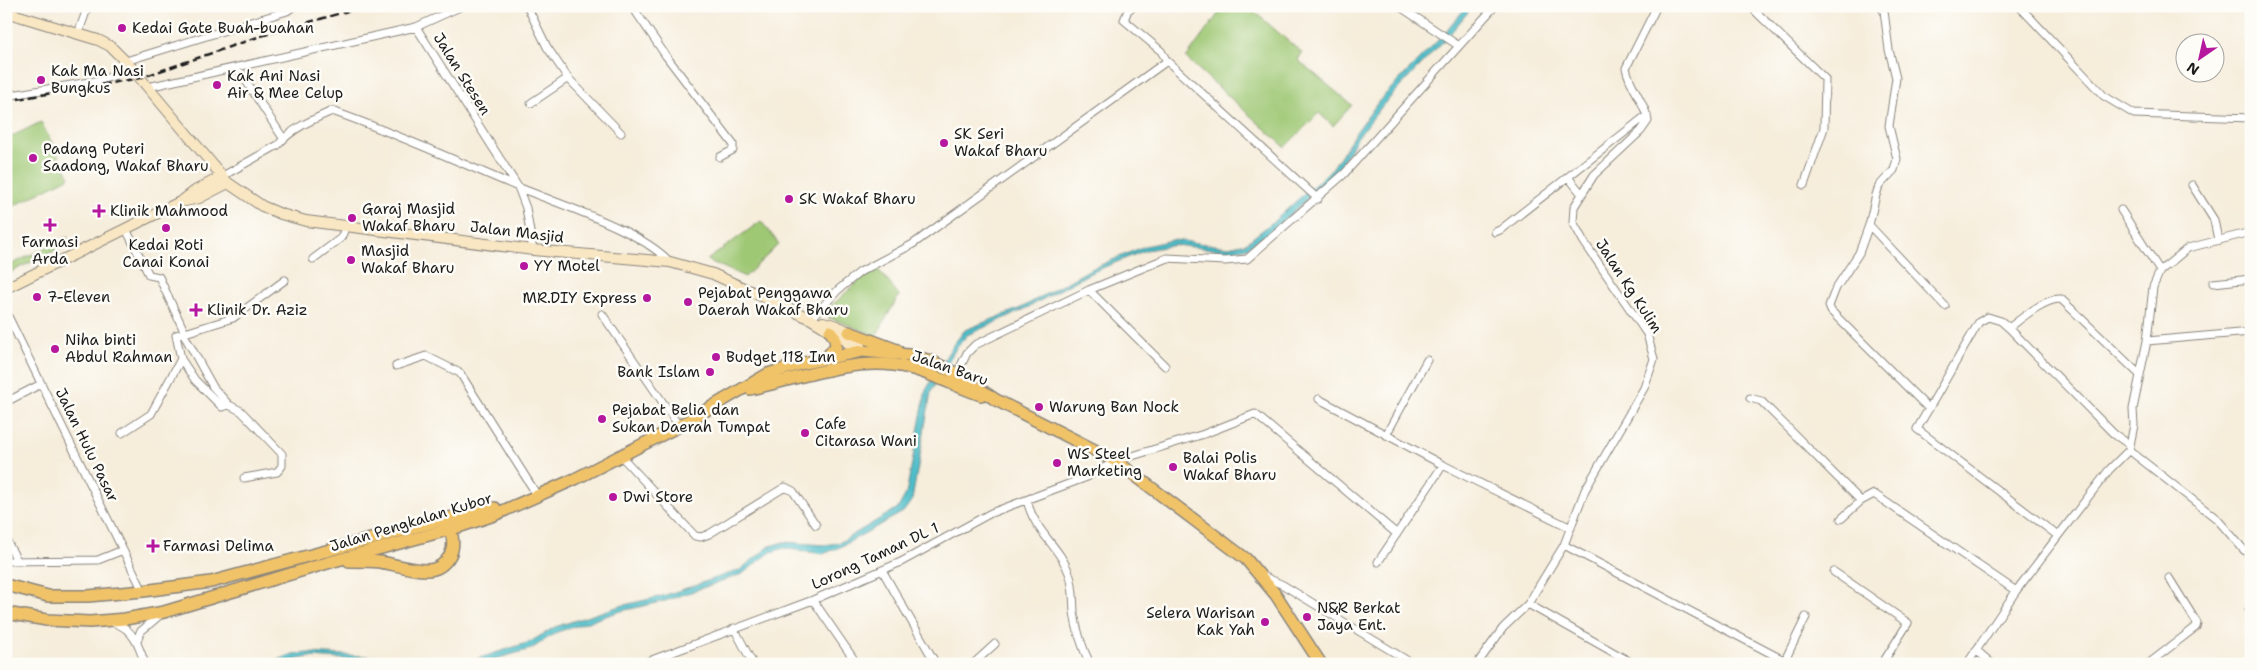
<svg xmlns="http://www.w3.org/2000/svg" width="2257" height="670" font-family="'Shantell Sans',sans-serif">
<rect width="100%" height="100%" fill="#fdfcf7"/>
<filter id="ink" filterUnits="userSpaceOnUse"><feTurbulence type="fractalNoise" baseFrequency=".02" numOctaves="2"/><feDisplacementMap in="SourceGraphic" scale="10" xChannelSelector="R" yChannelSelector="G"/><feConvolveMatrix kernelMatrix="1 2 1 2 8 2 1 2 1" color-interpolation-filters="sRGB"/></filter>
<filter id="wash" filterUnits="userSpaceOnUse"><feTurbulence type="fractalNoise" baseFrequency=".0096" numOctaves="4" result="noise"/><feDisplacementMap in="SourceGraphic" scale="20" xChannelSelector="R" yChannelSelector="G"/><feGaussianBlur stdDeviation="1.12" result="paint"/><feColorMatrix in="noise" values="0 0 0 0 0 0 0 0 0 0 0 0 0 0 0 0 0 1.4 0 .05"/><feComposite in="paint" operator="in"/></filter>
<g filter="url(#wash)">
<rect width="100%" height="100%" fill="#f6eddb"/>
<path fill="#9fc874" stroke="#5e7248" d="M1224 6H1248L1302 53 1298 60 1352 105 1333 126 1319 113 1285 147 1186 58Z
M41 122 70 177 6 210V139Z
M761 221 779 244 745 277 707 260Z
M67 237 70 243 7 274 6 267Z
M877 268 899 295 876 336 828 317 827 310 861 279Z"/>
<path fill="#50bec9" stroke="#366d72" d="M1467 6H1473L1448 36 1383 105 1357 138 1337 172 1276 227 1248 247 1231 251 1175 245 1146 250 1090 273 1023 310 967 335 956 348 931 392 912 500 903 512 840 547 823 554 784 548 771 552 742 574 665 601 621 611 557 632 531 649 477 664H425L310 657C295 659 283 664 268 664L293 654 309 653 467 662 530 642 555 627 620 606 663 596 740 570 770 546 784 542 824 545 839 543 898 508 906 494 926 390 953 345 965 330 1021 308 1089 270 1145 246 1173 240 1229 247 1246 243 1273 222 1332 169 1354 135 1379 101 1445 33Z"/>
</g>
<g filter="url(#ink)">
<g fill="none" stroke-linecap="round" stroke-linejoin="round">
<g stroke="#89847c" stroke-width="9">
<path id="street" d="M527 6 547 47 568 78 621 133
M635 6 636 12 666 56 733 144V150L720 157
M1134 6 1128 10 1124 20 1161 51 1167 61 1318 199
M1399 6 1459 46
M1750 6 1825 79 1824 128 1804 185
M1880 6 1884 11 1889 50 1896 78 1889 126 1897 159 1894 170 1879 186 1876 195 1869 225 1859 253 1836 288 1829 306 1831 311 1929 409
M2019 6 2104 96 2134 114 2251 118
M416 27 462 6
M78 34 88 6
M126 61 287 11 294 6
M237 67 283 138
M148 87 416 27 518 187 526 208 533 250
M6 96 101 80 116 75 130 66
M531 103 568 78
M221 177 278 145C292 128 312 120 332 111 396 133 456 161 518 187 563 206 637 228 670 262
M1568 177 1581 193
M2192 185 2214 220 2218 240
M2121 210 2160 271
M1869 225 1945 306
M1495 232 1500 230 1647 115
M313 259 341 238 346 226
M2213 283 2251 279
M1089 290 1165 366
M6 312 143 591
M602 314 679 426
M811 319 838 290 860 272 913 244 1167 61
M2009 328 2001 321 1988 317 1979 322 1917 429 2058 536
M183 333 213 387 229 405
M185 333 233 318 285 280
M2147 341 2251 332
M181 359 195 380 222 407 229 405 241 411 282 454V466L277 472 244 478
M396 366 426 356 460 373 537 495
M957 374 967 353 975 345 1089 290 1167 258 1225 261 1247 259 1344 174 1495 6
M1750 398 1761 401 1861 501
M1319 399 1443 465 1571 528
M6 402 41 384
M122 433 151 414 181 359 176 335 185 333 159 277 149 275 126 229
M1386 435 1427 360
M2130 445 2114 434 2009 328C2022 318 2045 298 2061 299L2140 375
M2129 450 2217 519 2244 550 2251 555
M621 456 695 536 701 537 709 534 785 487 793 491 816 525
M1027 500C1034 532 1059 545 1069 573 1074 586 1073 599 1074 612 1076 628 1083 649 1090 664
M1841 519 1861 501 1874 494 2016 591
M6 540 17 560
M1564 545 1791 664
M6 561 98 560 123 550
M1378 562 1443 465
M882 570 936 664
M1834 572 1908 623 1882 664
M1263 576 1283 585 1413 664
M813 600 857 664
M1528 604 1634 664
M2249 610 2251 607
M114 623C133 628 139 646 145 664
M734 628 753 664
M137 642 140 632 160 615
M1976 650 1992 664
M1785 660 1806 617
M641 664 813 600 901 562 991 513 1087 477 1116 461 1204 434 1255 414 1397 534
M875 664 876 663
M973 664 995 644
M1477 664 1503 628 1528 604 1564 545 1585 490 1644 388 1654 359 1647 334 1584 242 1573 222 1574 207 1594 175 1641 131 1648 121C1645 101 1630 88 1626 68L1657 6
M1967 664 2016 591 2058 536 2109 470 2129 450 2134 425 2133 409 2147 341 2153 287 2160 271 2188 248 2251 232
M2148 664 2196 627 2197 623 2169 578"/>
</g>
<g stroke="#89847c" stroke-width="12">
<path id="secondary" d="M6 12 98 40 110 46 130 66 228 183 262 206 281 214 306 221 533 250 670 262 713 274 811 319 844 339 851 346 853 352
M185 201 199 198 228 183
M6 288 182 201 195 191 221 177
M823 322C841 326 856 333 862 351"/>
</g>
<g stroke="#89847c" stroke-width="14">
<path id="primary" d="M849 332 897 350
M827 357 836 346 835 338 830 331
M750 389C794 380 848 359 894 365 924 369 952 385 981 395
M349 561C359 561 370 561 380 562 394 564 421 573 434 569 442 567 450 558 452 550 454 540 452 531 445 525
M6 585 48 596H88L143 591 211 582 453 517 495 508
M6 613 47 620 90 622 125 619 164 612 334 561 458 527 494 515 575 479 679 426 768 374 804 363 862 351 909 355 931 361 957 374 996 400 1116 461 1246 559 1276 595 1321 664"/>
</g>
<use href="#street" stroke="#fff" stroke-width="7"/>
<use href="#secondary" stroke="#f9e7c3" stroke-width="10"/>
<use href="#primary" stroke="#f1c369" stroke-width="11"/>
<path stroke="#1c1c1c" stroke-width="2.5" stroke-dasharray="8 4" stroke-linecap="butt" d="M6 101 140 78 258 37 365 6"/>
</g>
</g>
<g fill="#b5179e" stroke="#fdfcf7" stroke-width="2">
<circle cx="122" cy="28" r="5"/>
<circle cx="41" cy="80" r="5"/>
<circle cx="217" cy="85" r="5"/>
<circle cx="944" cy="143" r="5"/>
<circle cx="33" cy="158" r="5"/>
<circle cx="789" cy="199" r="5"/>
<path d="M96.5 203.5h5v5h5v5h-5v5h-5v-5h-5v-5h5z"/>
<circle cx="352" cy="218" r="5"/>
<path d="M47.5 217.5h5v5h5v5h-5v5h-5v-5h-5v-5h5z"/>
<circle cx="166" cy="228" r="5"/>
<circle cx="351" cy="260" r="5"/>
<circle cx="524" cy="266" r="5"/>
<circle cx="37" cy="297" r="5"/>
<circle cx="647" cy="298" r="5"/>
<circle cx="688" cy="302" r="5"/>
<path d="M193.5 302.5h5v5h5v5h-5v5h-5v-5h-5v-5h5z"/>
<circle cx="55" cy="349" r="5"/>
<circle cx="716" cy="357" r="5"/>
<circle cx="710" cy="372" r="5"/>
<circle cx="1039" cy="407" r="5"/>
<circle cx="602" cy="419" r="5"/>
<circle cx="805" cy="433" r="5"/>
<circle cx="1057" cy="463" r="5"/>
<circle cx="1173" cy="467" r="5"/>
<circle cx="613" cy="497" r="5"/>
<path d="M150.5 538.5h5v5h5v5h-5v5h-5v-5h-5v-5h5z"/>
<circle cx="1307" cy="617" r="5"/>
<circle cx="1265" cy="622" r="5"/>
</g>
<g text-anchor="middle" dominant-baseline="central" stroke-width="5" stroke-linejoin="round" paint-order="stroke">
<g font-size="15" fill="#1c1c1c" stroke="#fdfcf7" text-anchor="start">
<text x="132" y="28">Kedai Gate Buah-buahan</text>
<text x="51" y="71">Kak Ma Nasi<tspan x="51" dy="17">Bungkus</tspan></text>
<text x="227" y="76">Kak Ani Nasi<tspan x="227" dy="17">Air &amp; Mee Celup</tspan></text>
<text x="954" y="134">SK Seri<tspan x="954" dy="17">Wakaf Bharu</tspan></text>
<text x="43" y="149">Padang Puteri<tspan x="43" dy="17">Saadong, Wakaf Bharu</tspan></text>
<text x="799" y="199">SK Wakaf Bharu</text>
<text x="362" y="209">Garaj Masjid<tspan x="362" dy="17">Wakaf Bharu</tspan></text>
<text x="110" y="211">Klinik Mahmood</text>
<text x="50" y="242" text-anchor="middle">Farmasi<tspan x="50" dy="17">Arda</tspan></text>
<text x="166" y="245" text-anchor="middle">Kedai Roti<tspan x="166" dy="17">Canai Konai</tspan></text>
<text x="361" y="251">Masjid<tspan x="361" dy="17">Wakaf Bharu</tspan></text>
<text x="534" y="266">YY Motel</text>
<text x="698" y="293">Pejabat Penggawa<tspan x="698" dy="17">Daerah Wakaf Bharu</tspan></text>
<text x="47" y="297">7-Eleven</text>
<text x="637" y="298" text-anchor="end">MR.DIY Express</text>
<text x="207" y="310">Klinik Dr. Aziz</text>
<text x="65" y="340">Niha binti<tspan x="65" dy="17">Abdul Rahman</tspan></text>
<text x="726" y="357">Budget 118 Inn</text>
<text x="700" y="372" text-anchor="end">Bank Islam</text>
<text x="1049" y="407">Warung Ban Nock</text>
<text x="612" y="410">Pejabat Belia dan<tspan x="612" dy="17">Sukan Daerah Tumpat</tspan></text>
<text x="815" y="424">Cafe<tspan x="815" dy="17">Citarasa Wani</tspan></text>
<text x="1067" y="454">WS Steel<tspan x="1067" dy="17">Marketing</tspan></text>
<text x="1183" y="458">Balai Polis<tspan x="1183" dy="17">Wakaf Bharu</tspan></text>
<text x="623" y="497">Dwi Store</text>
<text x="163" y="546">Farmasi Delima</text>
<text x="1317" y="608">N&amp;R Berkat<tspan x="1317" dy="17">Jaya Ent.</tspan></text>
<text x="1255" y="613" text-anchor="end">Selera Warisan<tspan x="1255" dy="17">Kak Yah</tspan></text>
</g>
<g font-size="15" fill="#1c1c1c" stroke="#fdfcf7">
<text transform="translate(462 74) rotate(58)">Jalan Stesen</text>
<text transform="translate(517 232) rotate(7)">Jalan Masjid</text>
<text transform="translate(1629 286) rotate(57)">Jalan Kg Kulim</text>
<text transform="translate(950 368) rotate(19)">Jalan Baru</text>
<text transform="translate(87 445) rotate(64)">Jalan Hulu Pasar</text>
<text transform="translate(411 522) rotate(-17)">Jalan Pengkalan Kubor</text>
<text transform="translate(875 556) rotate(-25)">Lorong Taman DL 1</text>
</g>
</g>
<rect width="2257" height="670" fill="none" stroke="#fdfcf7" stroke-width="25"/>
<g transform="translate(2200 58) rotate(214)"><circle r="24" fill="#fdfcf7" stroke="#a3a29f"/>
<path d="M0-4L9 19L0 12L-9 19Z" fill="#b5179e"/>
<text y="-8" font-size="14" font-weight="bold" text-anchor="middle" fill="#1c1c1c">N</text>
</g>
</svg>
